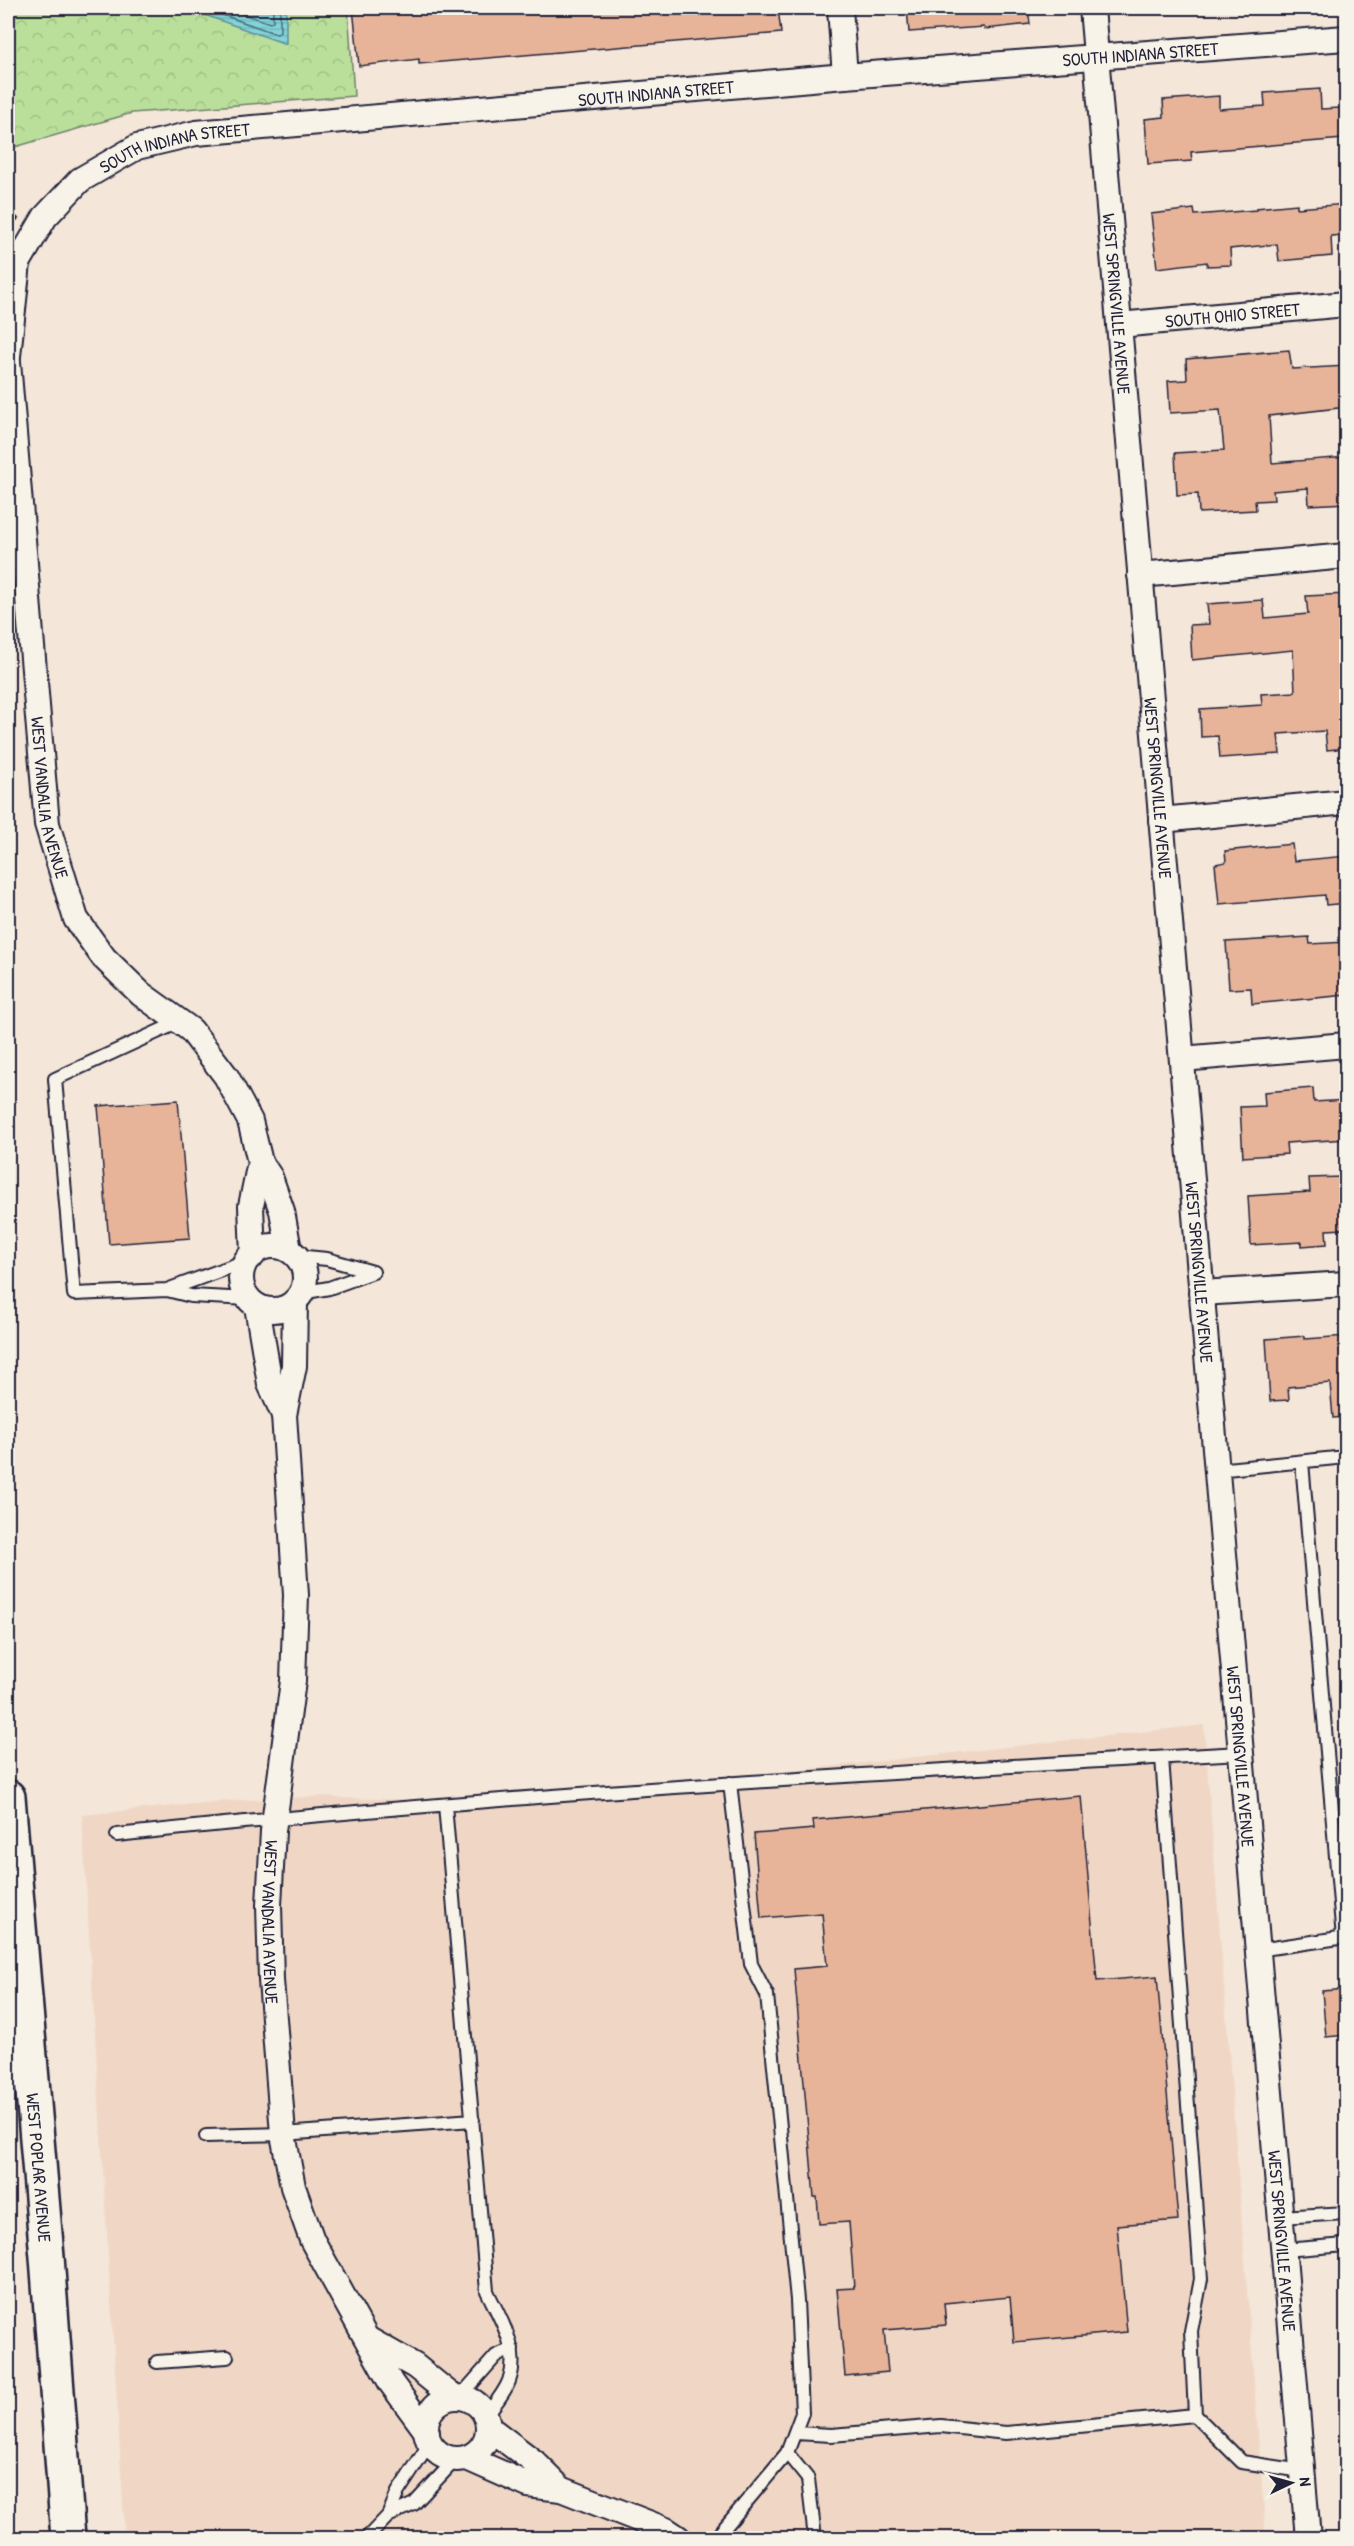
<svg xmlns="http://www.w3.org/2000/svg" width="1354" height="2546" font-family="'Patrick Hand',sans-serif">
<defs>
<pattern id="forest-crowns" width="20" height="18" patternUnits="userSpaceOnUse" patternTransform="scale(1.5)"><rect width="20" height="18" fill="#badf9a"/><path d="M2 6a3 3 0 1 1 6 0M12 15a3 3 0 1 1 6 0" fill="none" stroke="#a0bf86"/></pattern>
<pattern id="water-rules" width="6" height="5" patternUnits="userSpaceOnUse" patternTransform="scale(1.5)"><rect width="6" height="5" fill="#82d4d8"/><path d="M0 2.5h6" fill="none" stroke="#70b6ba"/></pattern>
</defs>
<rect width="100%" height="100%" fill="#f4e6d8"/>
<filter id="ink" filterUnits="userSpaceOnUse"><feTurbulence type="fractalNoise" baseFrequency=".0167" numOctaves="2"/><feDisplacementMap in="SourceGraphic" scale="12" xChannelSelector="R" yChannelSelector="G"/><feConvolveMatrix kernelMatrix="1 2 1 2 8 2 1 2 1" color-interpolation-filters="sRGB"/></filter>
<g filter="url(#ink)">
<path fill="#f0d7c5" d="M1204 1725 1266 2538H125L82 1815 224 1801 330 1796 337 1798 512 1802Z"/>
<path fill="url(#forest-crowns)" stroke="#6e806a" stroke-width="1.5" d="M8 8H348L354 96 132 113 8 149Z"/>
<path fill="url(#water-rules)" stroke="#5c8d99" stroke-width="1.5" d="M185 8H286V44Z"/>
<g fill="none" stroke-linecap="round" stroke-linejoin="round">
<path stroke="#48697a" stroke-width="1.5" d="M203 8 277 34 280 31V8
M225 8 270 23 273 21V8"/>
</g>
<path fill="#e7b499" stroke="#22223b" stroke-width="1.5" d="M353 8H397V10L427 8H778L781 33 419 64V59L359 66Z
M907 8H1028L1030 24 985 29 984 27 909 32Z
M1320 89 1321 109 1341 108 1343 139 1191 152 1192 161 1148 164 1145 119 1164 117 1163 100 1219 96V109L1265 106 1264 93Z
M1297 204V208L1347 204V235L1331 236 1332 256 1279 261 1277 244 1230 249 1231 265 1207 266V262L1157 268 1151 214 1194 209 1195 215 1256 210V208Z
M1289 350 1292 369 1347 366V407L1269 416 1272 463 1347 457V503L1309 505 1308 488 1273 491 1274 500 1255 501 1256 510 1199 513 1198 494 1177 495 1175 453 1224 450 1220 410 1170 413 1168 381 1187 380 1186 359Z
M1347 594V646L1338 647 1340 686H1344L1347 748 1327 750 1325 731 1278 734 1280 754 1220 758 1218 736 1201 737 1200 709 1262 705 1261 694 1295 692 1293 650 1192 660 1190 625 1209 624 1207 604 1263 600 1265 618 1308 614 1306 596Z
M1292 844 1294 861 1347 856V903L1326 905 1325 895 1219 904 1215 864 1226 862 1225 851Z
M1309 937 1310 944 1347 942V995L1252 1004 1251 988 1229 989 1226 942Z
M1313 1088 1314 1102 1347 1100V1139L1286 1143 1287 1154 1243 1157 1240 1107 1265 1106 1264 1092Z
M178 1100 190 1238 109 1244 98 1106Z
M1342 1177 1345 1229 1326 1230 1327 1244 1302 1246V1242L1251 1245 1248 1196 1310 1192 1309 1178Z
M1305 1336V1339L1347 1336V1417L1333 1418 1330 1383 1288 1387 1289 1400 1270 1401 1266 1339Z
M1081 1796 1097 1981 1157 1976 1178 2220 1117 2225 1127 2332 1014 2342 1010 2297 944 2303 946 2325 884 2330 888 2372 845 2376 837 2289 854 2288 849 2222 819 2224 817 2197H814L794 1969 827 1966 822 1913 761 1918 754 1834 814 1829 813 1820Z
M1347 1989V2035L1326 2037 1322 1991Z"/>
<g fill="none" stroke-linecap="round" stroke-linejoin="round">
<g stroke="#22223b" stroke-width="16">
<path id="service" d="M179 1022 55 1079 74 1294 167 1290 191 1296 249 1299
M296 1256 327 1259 373 1272
M167 1290 246 1261
M301 1293 329 1288 373 1272
M1302 1462 1343 1938
M1216 1470 1346 1457
M1162 1758 1201 2279 1191 2331 1195 2415
M445 1805 487 2291C500 2319 521 2350 509 2381 504 2394 493 2406 485 2417
M117 1835C491 1795 866 1774 1241 1753
M1258 1950 1346 1937
M206 2136 283 2134 473 2120
M1280 2217 1346 2213
M1284 2250 1346 2245
M157 2362 227 2357
M459 2398 496 2356 512 2349
M796 2433 831 2435 941 2426 1006 2433 1195 2415 1242 2462 1302 2471
M787 2453 808 2479 815 2538
M388 2516 414 2504 456 2459
M367 2538 388 2516 398 2492 430 2443
M716 2538 787 2453 802 2413 797 2300 767 1995 751 1964 730 1783"/>
</g>
<g stroke="#22223b" stroke-width="28">
<g id="minor">
<path d="M840 8 845 76"/>
<path id="s1" d="M1092 8 1308 2538"/>
<path id="s2" d="M1119 325 1346 304"/>
<path id="s3" d="M8 356 18 263 45 217 80 180 137 147 196 133 845 76 1346 38"/>
<path id="s4" d="M8 362 47 824 76 919 104 958 141 994 191 1030 226 1076 250 1121 260 1162 270 1177 282 1211 289 1250"/>
<path d="M1140 575 1346 556"/>
<path d="M1161 820 1346 802"/>
<path d="M1182 1059 1346 1045"/>
<circle cx="273" cy="1278" r="32"/>
<path d="M253 1255 251 1206 260 1162"/>
<path d="M1201 1293 1346 1284"/>
<path id="s5" d="M295 1301 294 1366 284 1415 296 1595 293 1681 273 1831 269 1905 271 1980 283 2134 293 2187 312 2240 391 2383 427 2432"/>
<path d="M257 1306 270 1384 284 1415"/>
<path d="M369 2340 415 2366 453 2397"/>
<circle cx="457" cy="2428" r="31"/>
<path d="M489 2428 534 2462 561 2489"/>
<path d="M467 2458 528 2485 561 2489 666 2530 678 2538"/>
</g>
</g>
<g stroke="#22223b" stroke-width="38">
<g id="secondary">
<path id="s6" d="M8 1797 47 2257 68 2538"/>
</g>
</g>
<path stroke="#22223b" stroke-width="4" stroke-dasharray="4.5 4.5" stroke-linecap="butt" d="M8 211 18 220"/>
<use href="#service" stroke="#f7f3e8" stroke-width="12"/>
<use href="#minor" stroke="#f7f3e8" stroke-width="24"/>
<use href="#secondary" stroke="#f7f3e8" stroke-width="33"/>
</g>
</g>
<g text-anchor="middle" dominant-baseline="central" stroke-width="5" stroke-linejoin="round" paint-order="stroke">
<g font-size="18" fill="#22223b" stroke="#f7f3e8">
<text stroke="none"><textPath href="#s3" startOffset="1272">SOUTH INDIANA STREET</textPath></text>
<text stroke="none"><textPath href="#s3" startOffset="786">SOUTH INDIANA STREET</textPath></text>
<text stroke="none"><textPath href="#s3" startOffset="300">SOUTH INDIANA STREET</textPath></text>
<text stroke="none"><textPath href="#s1" startOffset="297">WEST SPRINGVILLE AVENUE</textPath></text>
<text stroke="none"><textPath href="#s2" startOffset="114">SOUTH OHIO STREET</textPath></text>
<text stroke="none"><textPath href="#s1" startOffset="783">WEST SPRINGVILLE AVENUE</textPath></text>
<text stroke="none"><textPath href="#s4" startOffset="438">WEST VANDALIA AVENUE</textPath></text>
<text stroke="none"><textPath href="#s1" startOffset="1269">WEST SPRINGVILLE AVENUE</textPath></text>
<text stroke="none"><textPath href="#s1" startOffset="1755">WEST SPRINGVILLE AVENUE</textPath></text>
<text stroke="none"><textPath href="#s5" startOffset="624">WEST VANDALIA AVENUE</textPath></text>
<text stroke="none"><textPath href="#s6" startOffset="372">WEST POPLAR AVENUE</textPath></text>
<text stroke="none"><textPath href="#s1" startOffset="2241">WEST SPRINGVILLE AVENUE</textPath></text>
</g>
</g>
<rect width="1354" height="2546" fill="none" stroke="#f7f3e8" stroke-width="30"/>
<rect x="15" y="15" width="1324" height="2516" fill="none" stroke="#22223b" stroke-width="2" filter="url(#ink)"/>
<g transform="translate(1291 2483) rotate(85)" stroke="#f7f3e8" stroke-width="4.5" paint-order="stroke">
<path d="M0-4.5L10 22L0 15L-10 22Z" fill="#22223b"/>
<text y="-9" font-size="16" font-weight="bold" text-anchor="middle" fill="#22223b">N</text>
</g>
</svg>
